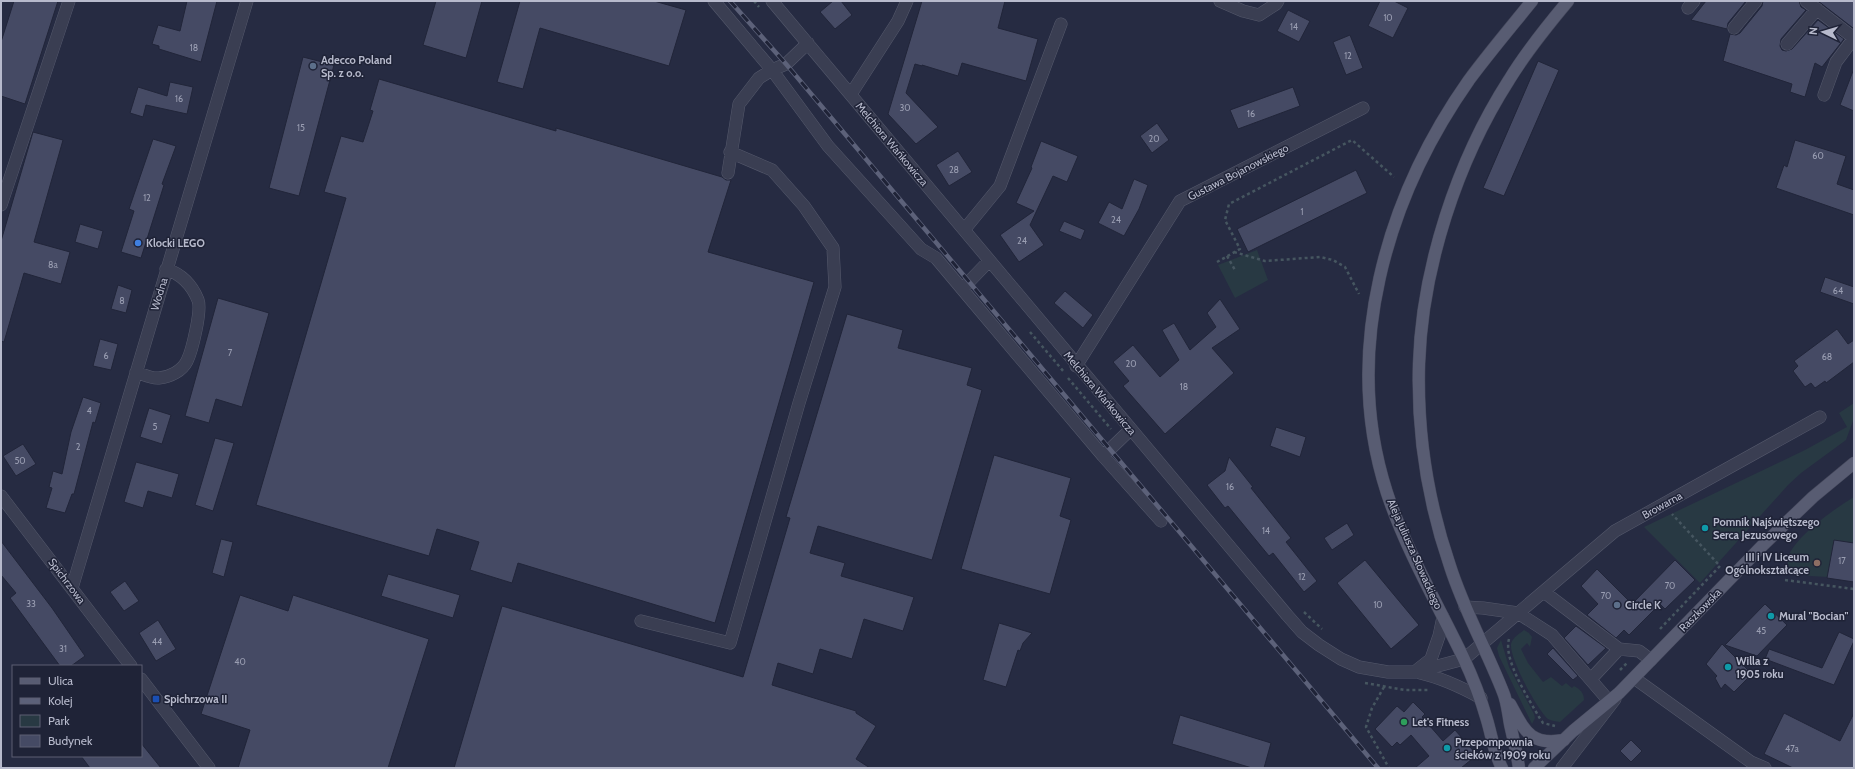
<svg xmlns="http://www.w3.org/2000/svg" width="1855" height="769" font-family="Cabin,sans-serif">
<rect width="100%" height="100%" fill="#262b42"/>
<path fill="#283943" d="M1257 250 1268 280 1235 298 1218 265Z
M1854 403V418L1846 440 1801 473 1788 485 1700 583 1644 527 1805 450 1845 428 1847 427 1839 413Z
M1854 497V543L1834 540 1828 577C1818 576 1800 577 1792 570 1770 552 1840 505 1854 497Z
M1524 630 1529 633 1532 637 1530 647 1527 643 1521 649 1528 663 1543 682 1551 677 1562 686 1566 683 1572 688 1574 686C1580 689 1584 693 1584 700L1560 722C1556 721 1552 721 1548 719 1537 710 1509 657 1511 644 1513 637 1519 634 1524 630Z
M1501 640 1509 667 1534 714 1535 718 1532 724 1499 656 1497 648Z"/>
<path fill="#454a64" stroke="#212539" d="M14 1H58L25 104 1 96V42Z
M187 1H217L201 62 159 49V46L152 44 158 25 180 31Z
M436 1H482L466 58 423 45Z
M520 1H654L686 10 669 66 540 28 523 89 497 82Z
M833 1H841L852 15 835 29 820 12Z
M922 1H1005L998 28 1038 39 1026 81 962 63 958 76 922 65V66L915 64 906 93 938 127 916 144 888 114Z
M1380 1H1394L1408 8 1393 38 1368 26Z
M1706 1H1746L1728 23 1727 29 1691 20Z
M1763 1H1799L1801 7 1806 10 1781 39 1780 46 1782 50 1786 51 1792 49 1818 20 1844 39 1822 67 1815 63 1805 97 1790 92 1792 84 1723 61 1730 34 1736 35 1740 33 1762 6Z
M1818 1H1854V27L1853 28Z
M1288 10 1310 21 1299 42 1277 31Z
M1350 35 1363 68 1346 75 1333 42Z
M303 57 334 65 299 196 269 188Z
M1538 61 1559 70 1504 196 1483 188Z
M1853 71H1854V111L1840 105Z
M379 79 556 131V128L722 177 726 180H731L708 252 814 282 715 623 518 563 512 583 470 570 479 542 437 529 429 556 256 505 346 198 324 192 341 136 363 142 373 111 370 110Z
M170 82 193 87 187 114 146 105 143 117 130 113 138 87 167 96Z
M1293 87 1300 106 1238 129 1230 110Z
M1157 123 1169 140 1152 153 1140 136Z
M33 132 63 140 34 242 70 252 61 284 24 273 4 342 1 341V241Z
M153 139 176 146 162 184 164 185 141 258 121 252 134 211 129 209Z
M1795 140 1846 156 1837 184 1854 190V215L1776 188 1784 165 1787 167Z
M1041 141 1078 156 1067 182 1053 176 1030 225 1044 245 1019 262 1000 235 1034 211 1016 203 1032 168 1031 167Z
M958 151 972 172 949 186 936 165Z
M1356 170 1367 193 1248 252 1237 229Z
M1134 179 1148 185 1139 209 1124 236 1098 223 1109 202 1122 209Z
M1064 221 1085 230 1081 240 1059 231Z
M80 224 103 231 98 249 75 242Z
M1825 277 1854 287V304L1820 292Z
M118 285 132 290 126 313 111 309Z
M1065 291 1093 315 1083 328 1054 303Z
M218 298 269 313 242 407 216 399 209 423 185 416Z
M1220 299 1240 329 1212 348 1234 373 1165 434 1123 386 1129 381 1113 362 1133 345 1160 377 1179 360 1162 330 1174 323 1190 350 1216 327 1207 313Z
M847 314 903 330 898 348 972 368 967 385 982 390 932 560 818 526 810 553 845 563 841 576 914 597 903 631 864 619 852 659 820 649 813 674 778 663 772 685 856 711V713L876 726 856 759 870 768H454L502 606 743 677 790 518 786 517Z
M1837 329 1848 344 1854 340V362L1826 383 1825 381 1815 388 1811 383 1805 387 1793 371 1798 366 1794 361Z
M100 339 118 344 111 370 93 366Z
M83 397 101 403 95 423 93 422 74 494H72L65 513 46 508 52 488 49 487 53 471 62 474 71 432Z
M149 408 171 415 162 444 140 437Z
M1276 427 1306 437 1300 457 1270 446Z
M215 438 234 443 213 511 195 505Z
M23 444 36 464 16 476 3 456Z
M994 455 1071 478 1060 516 1071 520 1050 594 961 569Z
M1229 457 1253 487 1251 488 1291 538 1286 542 1317 581 1304 592 1273 553 1269 556 1228 506 1225 508 1207 485 1225 471Z
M136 462 179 474 172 498 148 491 143 508 124 502Z
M1347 523 1354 535 1332 550 1324 538Z
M221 539 233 542 224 577 212 573Z
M1834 540 1854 543V582L1827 578Z
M1 541 52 608 85 656 71 666H60L10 598 16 593 1 575Z
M1365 560 1419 625 1391 649 1337 583Z
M1675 560 1695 580 1665 609 1660 604 1629 635 1624 630 1616 638 1587 615 1598 604 1581 586 1597 569 1632 604Z
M388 574 460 595 453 618 381 596Z
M125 581 139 601 124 611 110 592Z
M240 595 288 611 293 595 429 639 388 768H238L250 730 201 714Z
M1765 604 1787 625 1757 656 1725 645Z
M158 620 176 649 156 661 139 633Z
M999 623 1032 633 1023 643 1020 651 1018 650 1006 687 983 680Z
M1576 626 1606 648 1588 665 1564 638Z
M1839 632 1854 639V641L1834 685 1765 659 1769 649 1822 668Z
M1722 644 1752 674 1734 692 1725 684 1721 689 1715 678 1717 676 1706 664Z
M1553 648 1578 676 1573 680 1547 654Z
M1413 702 1425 714 1422 717 1443 741 1455 730 1477 755 1461 768H1415L1429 756 1411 735 1400 745 1397 742 1392 747 1375 729 1397 706 1404 712Z
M1784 713 1840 741 1854 713V768H1793L1764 754Z
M1180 715 1271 743 1264 768H1252L1172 744Z
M1631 740 1642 751 1631 762 1620 751Z
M141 743 161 768H90L81 756H141Z"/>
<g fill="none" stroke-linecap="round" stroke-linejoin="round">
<g stroke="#55596c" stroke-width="13">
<path id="minor" d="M714 1 772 70 786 64 808 43
M772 1 1287 615 1302 632 1319 645 1341 659 1359 667 1388 672H1415L1464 659 1615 531 1820 417
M1220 1 1243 11 1259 15 1276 4 1278 1
M1806 1 1854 38
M1688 8 1694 1
M1734 28 1756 1
M1787 44 1817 9
M851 94 898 21 907 1
M1824 95 1836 62 1854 38
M728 173 739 104 759 78 772 70 828 146 921 249 936 258 962 289 989 261
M1 205 69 1
M964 230 1000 186 1061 24
M962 289 1103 456 1131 429
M1076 366 1180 201 1363 108
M136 372C142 374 152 379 159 378 170 377 182 371 187 361 192 351 202 310 198 300 192 285 181 274 166 269
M1103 456 1161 521
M1 496 131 666
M72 588 247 1
M1544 592 1619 649 1591 679
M1465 607 1483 608 1518 613 1552 635 1609 701
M641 621 730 643 799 403 835 287 833 248 804 206 772 170 730 152
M1619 649 1639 651 1651 660
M1417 670 1431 659 1439 636 1443 617
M1420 673C1442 678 1461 687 1481 698
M1634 678 1751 762 1765 768
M141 679 209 768
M1562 768 1615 699"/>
</g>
<g stroke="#44475b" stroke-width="13">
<path id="major" d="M1510 704C1525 731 1530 746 1564 740
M1502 768C1494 753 1492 737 1487 720 1481 699 1473 678 1463 657 1437 603 1406 550 1387 493 1341 352 1386 198 1469 80 1489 53 1511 27 1532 1
M1519 768C1517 753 1513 738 1510 724 1508 713 1507 701 1503 692 1486 649 1464 610 1450 566 1428 502 1417 432 1419 364 1422 268 1457 161 1509 80 1526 52 1547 26 1568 1
M1534 768 1573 731 1619 693 1763 545 1813 497 1854 463"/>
</g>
<path stroke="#465660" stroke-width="2.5" stroke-dasharray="3 3" stroke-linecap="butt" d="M754 1 759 7
M1234 252 1265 261 1320 257 1333 260 1345 267 1359 294
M1227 256 1235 270
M1217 262 1240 249 1225 220 1229 204 1352 140 1394 177
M1030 332 1064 372
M1068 378 1111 429
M1785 580 1854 589
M1304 612 1322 629
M1660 629 1720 566 1672 514
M1509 639C1503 660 1529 699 1539 717L1543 723 1555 726
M1620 670 1628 662
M1365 683 1405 690H1429
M1384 687 1372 708 1366 727 1389 768"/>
<use href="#minor" stroke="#3a3e52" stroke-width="12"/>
<use href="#major" stroke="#585c72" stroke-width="12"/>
<g stroke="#5c6179" stroke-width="4.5">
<path id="rail" d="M730 1 786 64 1378 768"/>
</g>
<use href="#rail" stroke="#1f2337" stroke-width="3" stroke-dasharray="9" stroke-linecap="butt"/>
</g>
<g fill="#5c6f8a" stroke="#1f2337" stroke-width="1.5">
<circle cx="313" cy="66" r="4"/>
<circle cx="1617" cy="605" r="4"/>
</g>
<circle fill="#3f7fe0" stroke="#1f2337" stroke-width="1.5" cx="138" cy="243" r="4"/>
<g fill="#0f9aa8" stroke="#1f2337" stroke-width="1.5">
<circle cx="1705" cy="528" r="4"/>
<circle cx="1771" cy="616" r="4"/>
<circle cx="1728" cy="667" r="4"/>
<circle cx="1447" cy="748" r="4"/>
</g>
<circle fill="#8d6e63" stroke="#1f2337" stroke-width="1.5" cx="1817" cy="563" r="4"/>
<rect fill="#1a4fb4" stroke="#1f2337" stroke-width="1.5" x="152" y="695" width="8" height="8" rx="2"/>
<circle fill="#2e9e5b" stroke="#1f2337" stroke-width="1.5" cx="1404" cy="722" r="4"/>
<g text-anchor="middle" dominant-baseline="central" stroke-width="3" stroke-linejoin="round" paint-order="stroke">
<g font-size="9" fill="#9a9eb2">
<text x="1388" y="17">10</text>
<text x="1294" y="26">14</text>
<text x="194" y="47">18</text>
<text x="1348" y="55">12</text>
<text x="179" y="98">16</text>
<text x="905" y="107">30</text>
<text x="1251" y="113">16</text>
<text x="301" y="127">15</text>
<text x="1154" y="138">20</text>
<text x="1818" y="155">60</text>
<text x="954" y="169">28</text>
<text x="147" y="197">12</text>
<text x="1302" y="211">1</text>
<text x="1116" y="219">24</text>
<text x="1022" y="240">24</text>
<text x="53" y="264">8a</text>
<text x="1838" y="290">64</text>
<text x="122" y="300">8</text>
<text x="230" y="352">7</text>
<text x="106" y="355">6</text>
<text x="1827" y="356">68</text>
<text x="1131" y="363">20</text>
<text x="1184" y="386">18</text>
<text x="89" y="410">4</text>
<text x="155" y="426">5</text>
<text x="78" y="446">2</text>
<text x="20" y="460">50</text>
<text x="1230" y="486">16</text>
<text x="1266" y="530">14</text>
<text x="1842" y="560">17</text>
<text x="1302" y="576">12</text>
<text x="1670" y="585">70</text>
<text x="1606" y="595">70</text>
<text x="31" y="603">33</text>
<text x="1378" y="604">10</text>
<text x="1761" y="630">45</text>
<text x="157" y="641">44</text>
<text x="63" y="648">31</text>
<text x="240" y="661">40</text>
<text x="1792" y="748">47a</text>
</g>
<g font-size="11" font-weight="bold" fill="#b7bacc" stroke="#1f2337" text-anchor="start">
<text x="321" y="60">Adecco Poland<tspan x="321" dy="13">Sp. z o.o.</tspan></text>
<text x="146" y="243">Klocki LEGO</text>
<text x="1713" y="522">Pomnik Najświętszego<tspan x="1713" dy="13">Serca Jezusowego</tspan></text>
<text x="1809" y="557" text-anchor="end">III i IV Liceum<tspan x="1809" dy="13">Ogólnokształcące</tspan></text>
<text x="1625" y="605">Circle K</text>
<text x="1779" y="616">Mural "Bocian"</text>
<text x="1736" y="661">Willa z<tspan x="1736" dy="13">1905 roku</tspan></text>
<text x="164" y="699">Spichrzowa II</text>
<text x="1412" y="722">Let's Fitness</text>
<text x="1455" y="742">Przepompownia<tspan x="1455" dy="13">ścieków z 1909 roku</tspan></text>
</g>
<g font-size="11" fill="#b7bacc" stroke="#1f2337">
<text transform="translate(892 144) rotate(50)">Melchiora Wańkowicza</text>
<text transform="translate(1238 172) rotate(-27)">Gustawa Bojanowskiego</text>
<text transform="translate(159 294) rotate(-73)">Wodna</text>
<text transform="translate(1100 393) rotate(50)">Melchiora Wańkowicza</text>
<text transform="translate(1662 505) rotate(-29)">Browarna</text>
<text transform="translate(1415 554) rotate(66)">Aleja Juliusza Słowackiego</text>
<text transform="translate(67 581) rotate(53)">Spichrzowa</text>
<text transform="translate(1700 610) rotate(-46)">Raszkowska</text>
</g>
</g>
<rect width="1855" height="769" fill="none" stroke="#b7bacc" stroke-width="4"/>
<rect x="12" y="665" width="130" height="92" fill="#1f2337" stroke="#5c5f73"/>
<rect x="20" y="678" width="20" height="6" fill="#585c72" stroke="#5c5f73"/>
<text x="48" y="685" font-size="12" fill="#b7bacc">Ulica</text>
<rect x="20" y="698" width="20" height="6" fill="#5c6179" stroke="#5c5f73"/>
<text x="48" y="705" font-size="12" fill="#b7bacc">Kolej</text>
<rect x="20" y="715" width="20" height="12" fill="#283943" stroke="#5c5f73"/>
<text x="48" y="725" font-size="12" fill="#b7bacc">Park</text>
<rect x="20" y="735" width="20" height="12" fill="#454a64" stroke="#5c5f73"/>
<text x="48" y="745" font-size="12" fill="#b7bacc">Budynek</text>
<g transform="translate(1823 32) rotate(275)" stroke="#1f2337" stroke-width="3" paint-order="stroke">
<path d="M0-3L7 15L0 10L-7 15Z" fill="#b7bacc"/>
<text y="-6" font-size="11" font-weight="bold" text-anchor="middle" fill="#b7bacc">N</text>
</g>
</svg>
